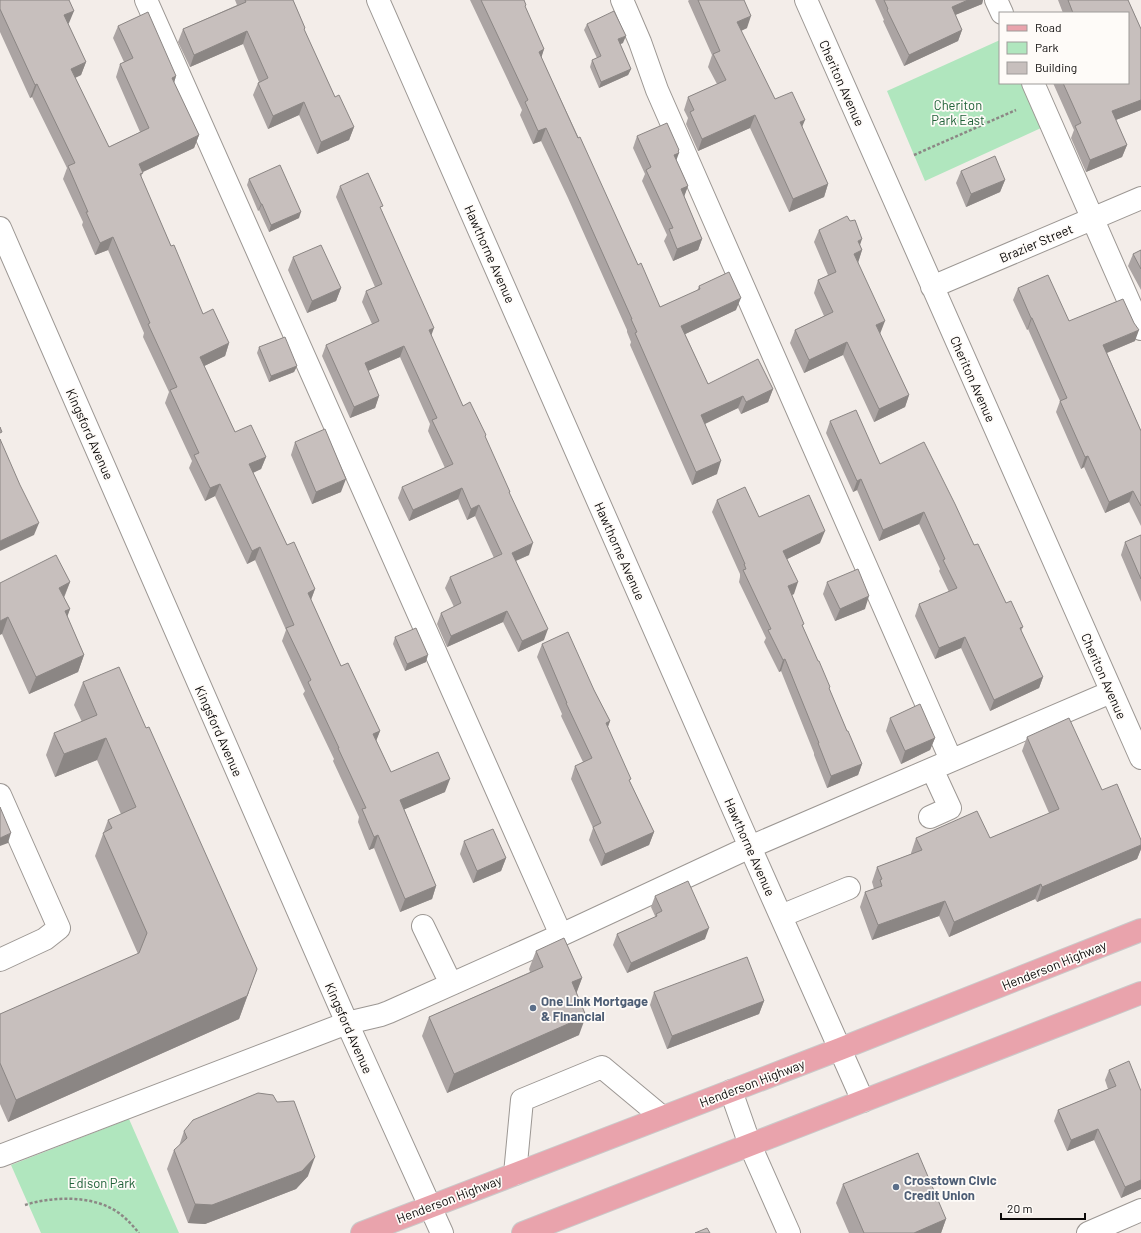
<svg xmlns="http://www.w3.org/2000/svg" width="1141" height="1233" font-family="Barlow,sans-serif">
<rect width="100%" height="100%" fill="#f3ede9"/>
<path fill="#b0e6be" d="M1000 40V83H1021L1041 128 925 181 887 91Z
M129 1119 179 1233H41L11 1165Z"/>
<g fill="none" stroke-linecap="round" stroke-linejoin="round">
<g stroke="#9c9793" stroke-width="24">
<path id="minor" d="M146 0 561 935
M378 0 750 847 863 1101
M622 0 640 42 657 90 951 760
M806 0 1141 758
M996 0 1002 13
M1033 83 1141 329
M0 228 347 1023 442 1233
M932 287 1141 198
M0 795 59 928 45 939 0 960
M930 817 950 808 932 769
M781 916 849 888
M423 926 451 984
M731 1091 750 1145 789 1233
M0 1156 347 1023 381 1015 389 1012 561 935 750 847 1111 692
M515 1174 522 1100 602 1067 662 1117
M1088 1233 1141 1210"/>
</g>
<g stroke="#cac9c9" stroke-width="24">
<path id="major" d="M362 1233 840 1049 1141 930
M523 1233 1141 993"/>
</g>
<path stroke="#8c8785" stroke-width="2.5" stroke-dasharray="3 2" stroke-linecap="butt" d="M914 155 1016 110
M25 1205C53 1196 94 1195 119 1213 127 1219 133 1226 139 1233"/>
<use href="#minor" stroke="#fff" stroke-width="22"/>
<use href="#major" stroke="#e9a3ac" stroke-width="22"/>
</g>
<path fill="#aba4a3" d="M0 0 69 1V23L68 24 86 62 81 75 75 78 109 147 140 132 116 77 120 64 124 62 113 38 118 26 176 76 174 83 199 135 194 148 143 172 141 177 171 246 203 314 229 343 225 356 204 366 235 432 266 457 261 469 253 473 287 545 315 589 311 600 341 666 380 731 376 740 391 772 445 792 404 809 436 886 432 899 400 912 374 848 369 850 358 822 359 817 333 761 334 759 303 694 305 691 282 641 286 630 255 560 247 564 215 496 205 501 189 468 192 461 165 403 169 392 143 337 144 333 108 250 95 255 82 225 83 222 63 179 67 168 32 97 30 98 0 32Z
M235 0H293L305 28 304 30 335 97 354 127 349 140 317 154 299 115 268 129 253 95 258 83 259 82 243 44 190 67 178 42 183 29 237 5Z
M470 0H524L525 8 544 49 541 57 638 265 660 307 697 291 699 286 736 310 685 334 708 384 773 389 768 402 741 414 738 408 705 424 717 474 692 485 630 345 631 342 627 332V330L568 198 541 141 533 144 520 115 522 110Z
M689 0H744L747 28 741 31 775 99 802 127 828 184 824 197 789 212 750 128 698 151 686 124 688 118 684 110 688 97 717 84 708 67 712 55 688 1Z
M875 0H983L982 4 955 15 962 30 958 41 904 66 883 21 884 20Z
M1058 0H1128L1141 29V110L1116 120 1127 145 1122 157 1086 172 1071 138 1074 130 1053 83H1128V13H1063Z
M587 24 623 43 620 44 631 69 628 75 599 88 590 67 592 60 597 58 584 30Z
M637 136 678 152 676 159 688 186 684 196 702 239 698 250 673 261 664 241 667 235 642 181 645 174 633 148Z
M961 171 1005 180 1000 192 966 207 956 183Z
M249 179 299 218 269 232 259 210 258 211 247 185Z
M340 186 382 211 431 335 463 406 485 437 509 493 529 555 516 561 544 640 518 652 503 622 447 647 437 624 441 613 454 607 445 588 450 577 494 558 475 516 467 520 458 499 409 521 398 498 402 487 445 468 428 431 430 424 400 357 368 371 379 396 375 408 350 418 322 356 326 345 372 324 362 302 366 291 375 287 336 197Z
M819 230 860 245 862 250 858 262 880 334 909 395 905 407 874 422 843 355 804 373 790 343 795 330 824 316 814 293 818 280 828 275 814 242Z
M1141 250V290L1128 266 1133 254Z
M293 257 341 288 336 301 307 313 288 270Z
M1018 288 1069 321 1135 341 1107 353 1141 431V526L1129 502 1105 513 1084 467 1081 469 1056 412 1060 401 1028 329 1027 330 1013 300Z
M259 347 297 366 294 372 269 382 257 353Z
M830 421 974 545 1006 603 1023 627 1021 631 1043 677 1039 688 990 711 961 648 935 659 915 616 919 604 949 592 939 571 940 569 919 524 879 541 857 490 853 492 826 433Z
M295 442 341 492 312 504 291 455Z
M717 500 820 543 787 559 794 594 792 595 803 627 847 731 862 764 858 775 827 788 814 755V753L781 671 779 672 764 642 766 638 739 582 740 577V574L712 512Z
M1141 535V602L1121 555 1125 542Z
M70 582 64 598 70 609 67 616 84 655 78 672 29 694 2 634 0 583Z
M827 582 865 609 835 621 823 594Z
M395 637 426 662 405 671 393 644Z
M542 644 594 690 610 721 608 727 630 782 654 832 649 845 601 866 589 840 593 828 571 779 575 766 583 762 561 716 562 714 537 657Z
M83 682 249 992 239 1019 8 1122 0 1104V1014L138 954 95 856 108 820 121 814 97 760 55 777 46 755 54 733 82 722 74 705Z
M890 718 935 738 930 750 901 764 886 731Z
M1027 737 1102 790 1141 840V849L1137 859 1037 902 1035 899 949 937 939 916 872 940 860 907 865 892 874 889 872 882 877 867 911 854V853L916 838H990L1049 813 1022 751Z
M464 841 506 858 501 871 473 883 460 854Z
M655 896 705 939 627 973 613 945 617 934 655 917V916L651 907Z
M536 951 582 978 576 993 579 1035 447 1093 422 1036 429 1017 530 972 529 969Z
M654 992 764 1001 759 1014 667 1049 650 1005Z
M1109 1070 1141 1091V1189L1121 1198 1094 1140 1067 1151 1054 1121 1058 1110 1108 1089 1105 1080Z
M184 1131 308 1176 296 1189 205 1224 188 1223 167 1169 174 1150 179 1146Z
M843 1184 946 1219 941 1233H849L836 1203Z"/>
<path fill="#8b8684" d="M968 0H983L982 4 948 18 952 7Z
M74 11 69 23 60 28 64 15Z
M751 16 747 28 732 35 737 22Z
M962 30 958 41 904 66 909 55Z
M247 31 243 44 190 67 194 55Z
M626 36 623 43 616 46 618 39Z
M544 49 540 62 539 52Z
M86 62 81 75 66 82 71 69Z
M631 69 628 75 599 88 601 82Z
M176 76 172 89V78Z
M37 84 32 97 30 98 35 85Z
M1141 100V110L1108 123 1112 111Z
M304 102 299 115 268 129 273 116Z
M755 115 750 128 698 151 702 139Z
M805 120 800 132V122Z
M354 127 349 140 317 154 321 142Z
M546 128 541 141 533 144 538 131Z
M199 135 194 148 134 176 139 164Z
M1127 145 1122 157 1086 172 1090 160Z
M679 150 678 153H679L675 164 674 155Z
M1005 180 1000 192 966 207 971 194Z
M828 184 824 197 789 212 793 199Z
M688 186 684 197 681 189Z
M261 204H262L259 210 258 211Z
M301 212 299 218 269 232 271 225Z
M113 237 108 250 95 255 100 243Z
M702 239 698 250 673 261 677 249Z
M862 239 858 251V241Z
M862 250 858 263 854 254Z
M341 288 336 301 307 313 312 301Z
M741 298 736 310 677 338 681 326Z
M1031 318H1032L1028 329 1027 330Z
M885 321 880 334 871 338 876 325Z
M434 328 430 339 429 330Z
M1139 330 1135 341 1099 356 1103 345Z
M847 342 843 355 804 373 809 360Z
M229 343 225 356 196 370 200 357Z
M404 346 400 357 361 374 365 363Z
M297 366 294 372 269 382 271 376Z
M773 389 768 402 741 414 746 402Z
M909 395 905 407 874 422 879 409Z
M379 396 375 408 350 418 354 407Z
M743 396 738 408 696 428 701 415Z
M1088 456 1084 467 1081 469 1085 457Z
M266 457 261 469 244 477 249 464Z
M721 461 717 474 692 485 696 472Z
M346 479 341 492 312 504 316 492Z
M861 479 857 490 853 492 857 481Z
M220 484 215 496 205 501 210 488Z
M462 488 458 499 409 521 413 510Z
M1133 491 1129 502 1105 513 1109 502Z
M479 505 475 516 467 520 471 509Z
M924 512 919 524 879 541 883 530Z
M39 523 34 535 0 551V541Z
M825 531 820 543 779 563 783 551Z
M533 543 529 555 508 564 512 553Z
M260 547 255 560 247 564 252 551Z
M70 582 63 599 59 588Z
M798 582 794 594 784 598 788 586Z
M315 589 310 602 308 593Z
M869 596 865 609 835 621 840 609Z
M70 609 64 626 65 611Z
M507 611 503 622 447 647 451 636Z
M8 617 2 634 0 635V621Z
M548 629 544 640 518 652 522 641Z
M965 637 961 648 935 659 939 648Z
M84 655 78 672 29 694 36 677Z
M428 655 426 662 405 671 407 664Z
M785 659 781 671 779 672 783 660Z
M1043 677 1039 688 990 711 994 700Z
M610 721 605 734 606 723Z
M380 731 375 744 373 734Z
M106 738 97 760 55 777 64 754Z
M935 738 930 750 901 764 905 751Z
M862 764 858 775 827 788 831 776Z
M450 779 445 792 396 813 400 800Z
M654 832 649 845 601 866 605 854Z
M11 833 8 843 0 846V838Z
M378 835 374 848 369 850 374 837Z
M1141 845V849L1137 859 1037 902 1042 887Z
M506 858 501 871 473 883 477 871Z
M1041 884 1035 899 949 937 954 922Z
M436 886 432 899 400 912 405 899Z
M945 901 939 916 872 940 878 925Z
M709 928 705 939 627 973 631 963Z
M257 969 239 1019 8 1122 16 1100Z
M582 978 575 997 572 982Z
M764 1001 759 1014 667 1049 672 1036Z
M586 1016 579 1035 447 1093 454 1074Z
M1098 1129 1094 1140 1067 1151 1071 1140Z
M315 1157 308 1176 296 1189 205 1224 188 1223 195 1204Z
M1141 1180V1189L1121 1198 1125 1187Z
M946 1219 941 1233H914Z"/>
<path fill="#c7bfbd" stroke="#8b8684" d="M0 0H69L74 11 64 15 86 62 71 69 109 147 149 128 120 64 133 58 118 26 148 12 176 76 172 78 199 135 139 164 143 173 140 174 171 246 174 245 203 314 213 309 229 343 200 357 235 432 251 425 266 457 249 464 287 545 294 542 315 589 308 593 341 666 348 663 380 731 373 734 391 772 438 752 450 779 400 800 436 886 405 899 378 835 374 837 362 809 366 808 338 748H339L308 682 311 680 286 628 294 625 260 547 252 551 220 484 210 488 194 455 199 453 170 390 177 387 148 324 150 323 113 237 100 243 86 212H88L68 166 75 163 37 84 35 85 0 9Z
M245 0H293L305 28 304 29 335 97 339 95 354 127 321 142 304 102 273 116 258 83 268 78 247 31 194 55 183 29 246 2Z
M481 0H524L526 5 525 6 544 49 539 52 578 138 580 137 638 265 641 263 660 307 700 289 699 286 729 272 741 298 681 326 708 384 758 359 773 389 746 402 743 396 701 415 721 461 696 472 635 333 637 332 631 319H632L572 185 546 128 538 131 525 102 528 100Z
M698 0H744L751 16 737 22 775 99 792 92 805 120 800 122 828 184 793 199 755 115 702 139 690 112 694 110 688 97 726 80 713 54 720 51Z
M884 0H968L952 7 962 30 909 55 887 10 888 9Z
M1068 0H1128L1141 29V100L1112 111 1127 145 1090 160 1075 126 1081 123 1063 83H1128V13H1073Z
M614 11 626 36 618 39 631 69 601 82 592 60 601 56 587 24Z
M667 123 679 150 678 151 679 153 674 155 688 186 681 189 702 239 677 249 669 229 673 228 646 170 651 167 637 136Z
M995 156 1005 180 971 194 961 171Z
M280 165 301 212 271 225 262 204H261L249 179Z
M368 173 383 206 380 207 434 328 429 330 463 406 470 402 486 435 485 436 510 492H509L533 543 512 553 548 629 522 641 507 611 451 636 441 613 461 603 450 577 502 554 479 505 471 509 462 488 413 510 402 487 453 464 432 420 437 418 404 346 365 363 379 396 354 407 326 345 379 321 366 291 382 284 340 186Z
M847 216 850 221 855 220 862 239 858 241 862 250 854 254 885 321 876 325 909 395 879 409 847 342 809 360 795 330 833 312 818 280 836 272 819 230Z
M321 245 341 288 312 301 293 257Z
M1141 250V269L1133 254Z
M1048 275 1069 321 1123 299 1134 323 1139 330 1103 345 1141 431V506L1133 491 1109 502 1088 456 1085 457 1060 401 1067 398 1032 318H1031L1018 288Z
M285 337 297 366 271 376 259 347Z
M856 410 880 464 924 442 955 504 974 545 978 544 1006 603 1011 601 1023 627 1020 628 1043 677 994 700 965 637 939 648 919 604 957 588 943 560 945 559 924 512 883 530 861 479 857 481 830 421Z
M0 427 2 432 0 433Z
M325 429 346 479 316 492 295 442Z
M0 439 20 485 39 523 0 541Z
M745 487 759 517 809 495 825 531 783 551 798 582 788 586 804 624 802 625 818 661H819L830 687 829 688 847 731H848L862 764 831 776 818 743H819L785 659 783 660 768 630 771 629 743 570 746 569 744 564H745L717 500Z
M1141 535V579L1125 542Z
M56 555 70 582 59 588 70 609 65 611 84 655 36 677 8 617 0 621V583Z
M858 569 869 596 840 609 827 582Z
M416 628 428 655 407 664 395 637Z
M568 632 594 690 610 721 606 723 631 779 629 780 654 832 605 854 593 827 601 823 575 766 592 758 566 703H567L542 644Z
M119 667 146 728 149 727 257 969 247 996 16 1100 0 1063V1014L139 953 147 933 103 833 112 828 108 820 136 807 106 738 64 754 54 733 97 715 83 682Z
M920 704 935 738 905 751 890 718Z
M1069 718 1102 790 1117 784 1141 840V845L1042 887 1041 884 954 922 945 901 878 925 865 892 882 886 880 880 882 879 877 867 922 850 916 838 977 811 990 838 1059 809 1027 737Z
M0 807 11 833 0 838Z
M493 829 506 858 477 871 464 841Z
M688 881 709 928 631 963 617 934 657 916 656 914 662 911 655 896Z
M564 938 582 978 572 982 586 1016 454 1074 429 1017 543 967 536 951Z
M747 957 764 1001 672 1036 654 992Z
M1129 1061 1141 1091V1180L1125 1187 1098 1129 1071 1140 1058 1110 1116 1086 1109 1070Z
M258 1093 273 1095 277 1102 294 1101 315 1157 302 1171 212 1205 195 1204 174 1150 187 1138 184 1131 193 1120Z
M918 1153 946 1219 914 1233H864L843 1184Z
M707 1228 710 1233H695Z"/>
<g fill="#5c6f8a" stroke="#fefbf8" stroke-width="1.5">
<circle cx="533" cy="1008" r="4"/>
<circle cx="896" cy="1187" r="4"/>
</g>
<g text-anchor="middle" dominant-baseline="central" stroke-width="3.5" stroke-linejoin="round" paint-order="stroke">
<g font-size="13" fill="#0d0b0a" stroke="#fefbf8">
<text transform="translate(842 83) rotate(66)">Cheriton Avenue</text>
<text transform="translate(1036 243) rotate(-23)">Brazier Street</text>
<text transform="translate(490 254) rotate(66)">Hawthorne Avenue</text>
<text transform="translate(973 379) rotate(66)">Cheriton Avenue</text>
<text transform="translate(90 434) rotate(66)">Kingsford Avenue</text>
<text transform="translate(620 551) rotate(66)">Hawthorne Avenue</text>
<text transform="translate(1104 676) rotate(66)">Cheriton Avenue</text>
<text transform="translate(219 731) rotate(66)">Kingsford Avenue</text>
<text transform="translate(750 847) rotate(66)">Hawthorne Avenue</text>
<text transform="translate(1054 965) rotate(-22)">Henderson Highway</text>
<text transform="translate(349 1028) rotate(66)">Kingsford Avenue</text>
<text transform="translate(752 1083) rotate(-21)">Henderson Highway</text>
<text transform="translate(449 1199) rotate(-21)">Henderson Highway</text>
</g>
<g font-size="13" fill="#216239" stroke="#fefbf8">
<text x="958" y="105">Cheriton<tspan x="958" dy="15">Park East</tspan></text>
<text x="102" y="1183">Edison Park</text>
</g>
<g font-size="13" font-weight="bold" fill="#4e5e75" stroke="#fefbf8" text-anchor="start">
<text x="541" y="1001">One Link Mortgage<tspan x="541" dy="15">&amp; Financial</tspan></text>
<text x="904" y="1180">Crosstown Civic<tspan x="904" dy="15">Credit Union</tspan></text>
</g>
</g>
<rect x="999" y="12" width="130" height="72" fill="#fefbf8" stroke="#9e9b99"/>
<rect x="1007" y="25" width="20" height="6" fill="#e9a3ac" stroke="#9e9b99"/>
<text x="1035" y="32" font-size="12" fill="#0d0b0a">Road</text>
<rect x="1007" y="42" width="20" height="12" fill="#b0e6be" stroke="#9e9b99"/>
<text x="1035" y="52" font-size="12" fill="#0d0b0a">Park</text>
<rect x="1007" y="62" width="20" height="12" fill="#c7bfbd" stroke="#9e9b99"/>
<text x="1035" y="72" font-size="12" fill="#0d0b0a">Building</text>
<path d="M1001 1213v6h84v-6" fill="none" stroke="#0d0b0a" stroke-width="2"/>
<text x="1007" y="1213" font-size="12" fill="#0d0b0a" stroke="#fefbf8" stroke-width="3" paint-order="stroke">20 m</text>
</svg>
